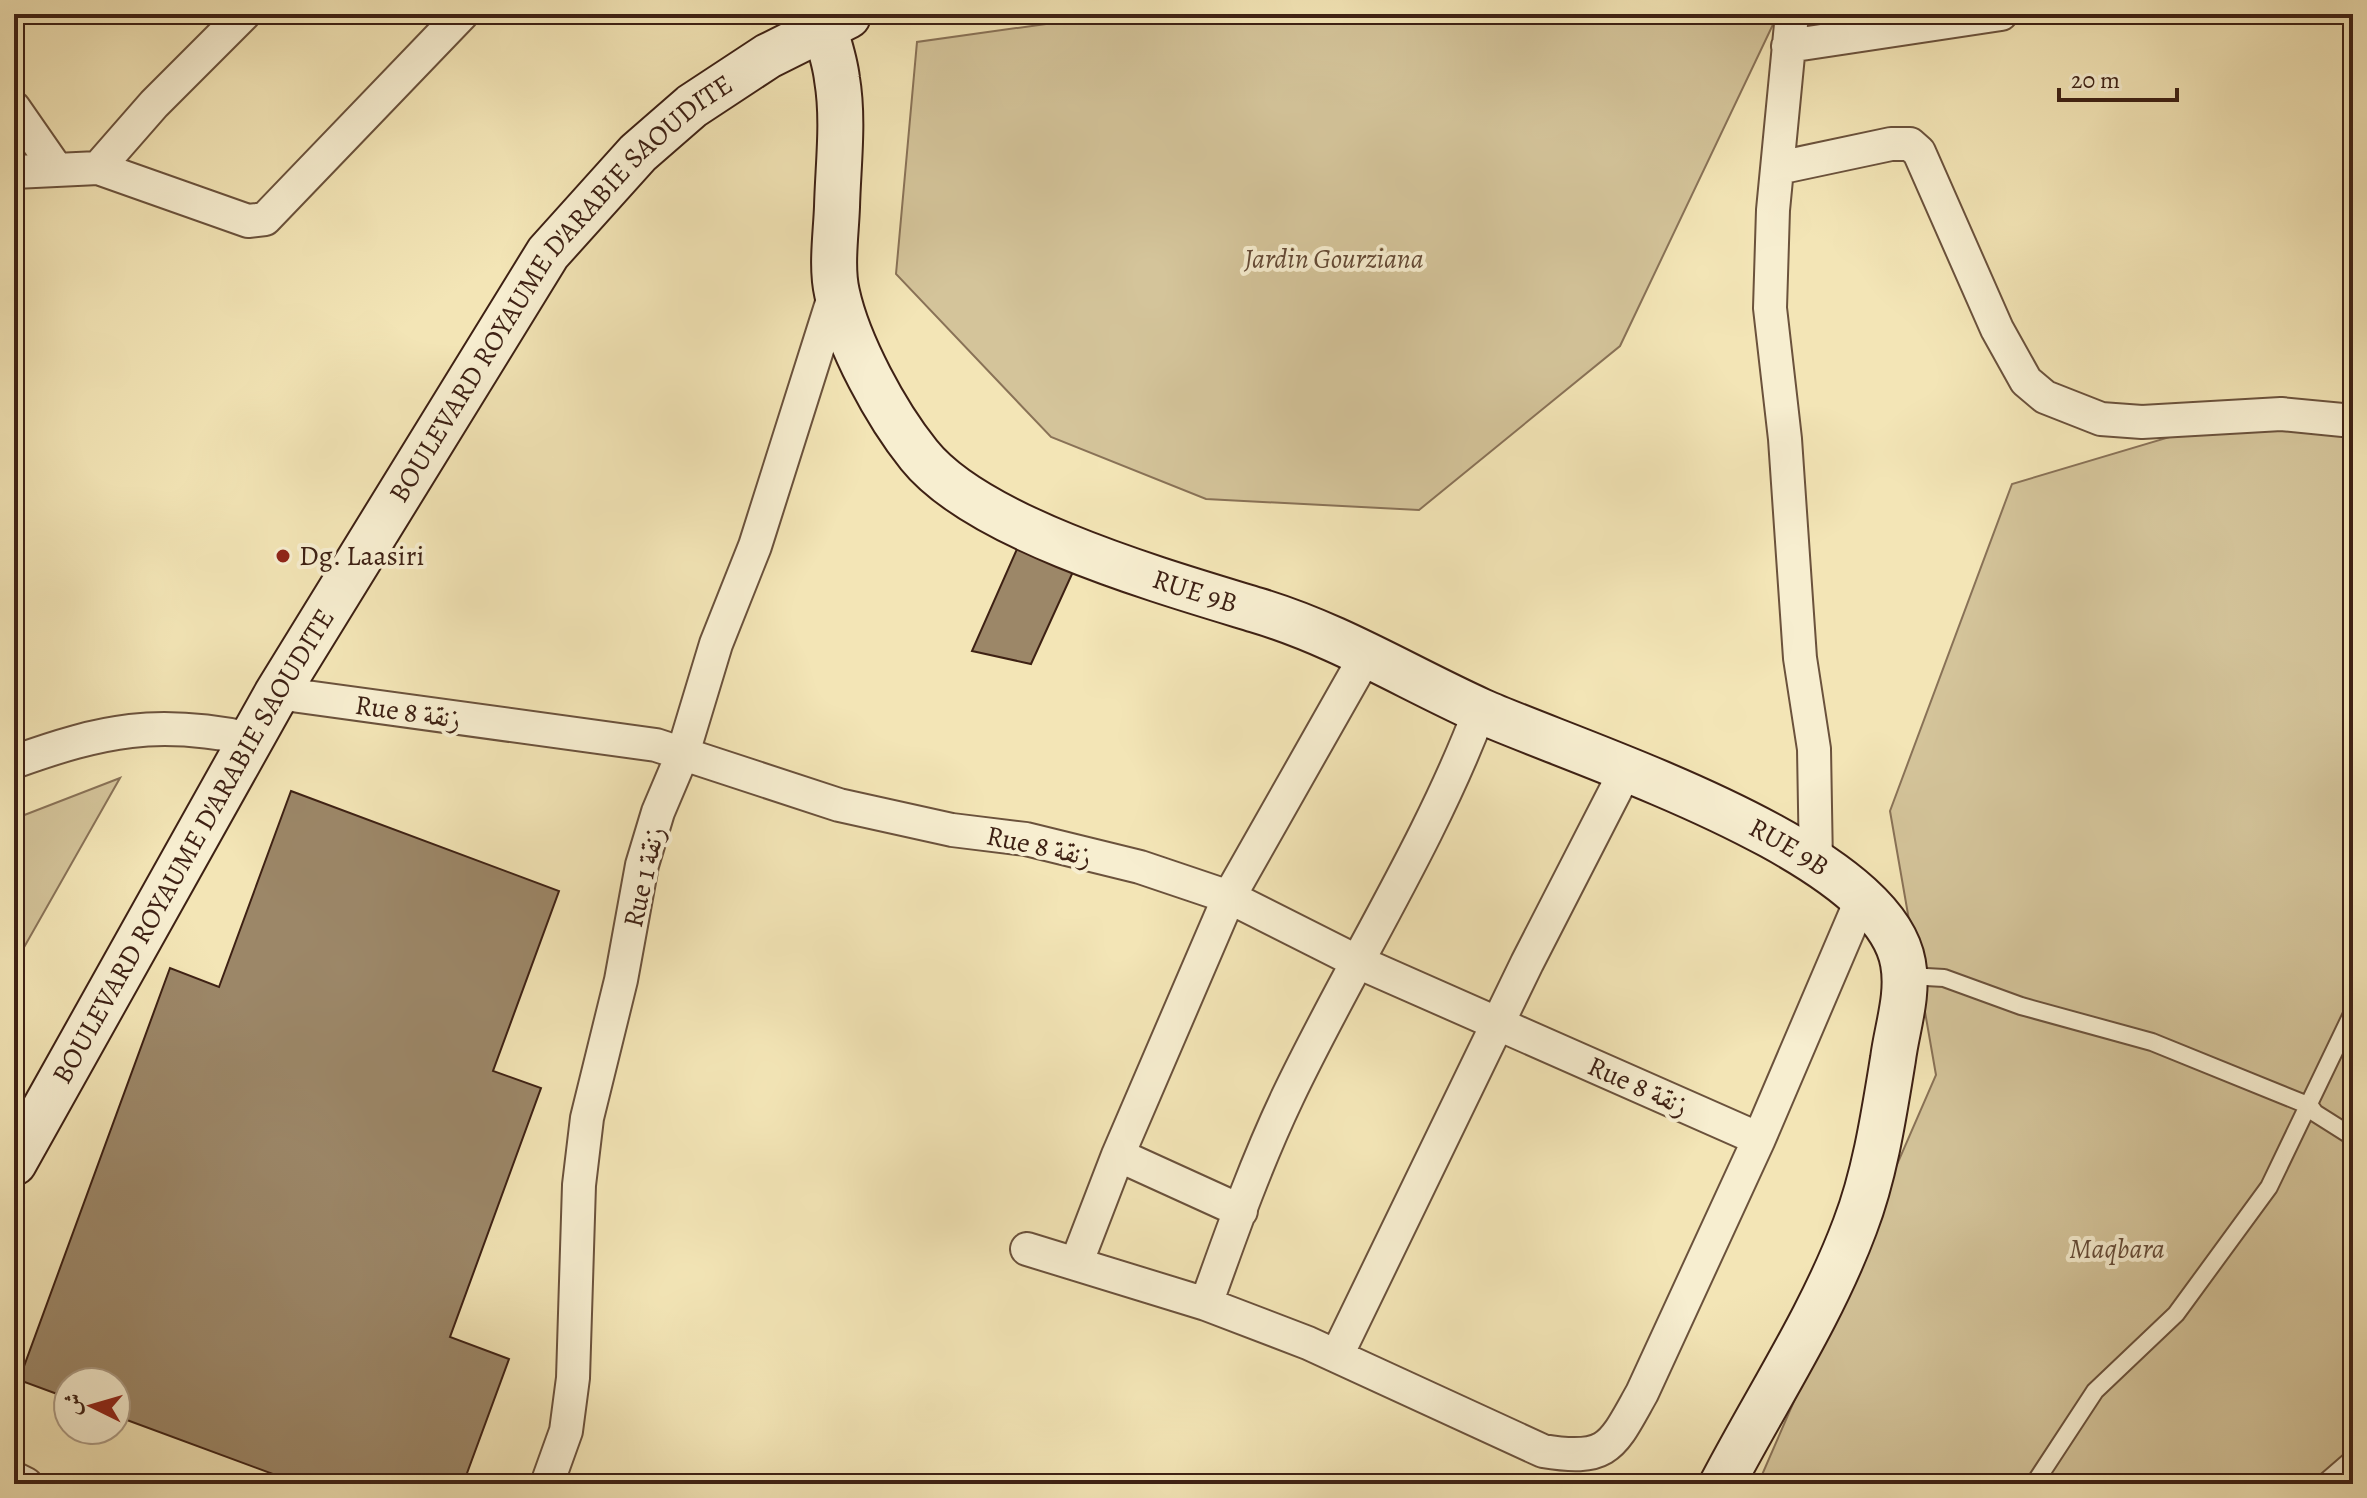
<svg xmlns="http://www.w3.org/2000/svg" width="2367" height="1498" font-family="Alegreya,Amiri,serif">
<rect width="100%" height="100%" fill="#f3e5b6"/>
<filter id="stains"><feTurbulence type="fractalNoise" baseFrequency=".0025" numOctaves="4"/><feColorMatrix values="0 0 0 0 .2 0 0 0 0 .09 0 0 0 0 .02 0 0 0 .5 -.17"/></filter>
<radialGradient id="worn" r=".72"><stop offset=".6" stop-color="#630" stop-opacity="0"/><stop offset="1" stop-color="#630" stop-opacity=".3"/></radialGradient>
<path fill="#d4c49a" stroke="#897257" stroke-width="2" d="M1117 14H1778L1620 346 1419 510 1206 499 1051 437 896 274 917 42Z
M2297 399 2353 411V1484H1758L1936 1075 1890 811 2012 484Z
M120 778 14 965V819Z"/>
<path fill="#9c8768" stroke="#3e2114" stroke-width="2" d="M1021 540 1077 563 1031 664 972 651Z
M291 791 559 891 493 1071 541 1088 450 1337 509 1359 463 1484H300L116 1416V1382H68V1398L19 1380 170 968 219 987Z"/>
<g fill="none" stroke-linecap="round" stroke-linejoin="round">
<g stroke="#6b523c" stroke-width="20">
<path id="lane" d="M1908 976 1944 978 2021 1006 2152 1042 2310 1106 2315 1113 2353 1137
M2034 1484 2095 1391 2176 1314 2269 1187 2353 1012
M2323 1484 2353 1458"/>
</g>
<g stroke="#6b523c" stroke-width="36">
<path id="street" d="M1792 14 1773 210 1770 308 1785 439 1800 658 1814 749 1816 864
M1788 46 2001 14
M14 108 57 170
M98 168 248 221 265 219 462 14
M1778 168 1891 144H1910L1919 152 1997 329 2026 381 2045 397 2101 419 2142 422 2281 414 2353 421
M14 172 98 168 154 104 244 14
M277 693 656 745 839 805 952 830 1026 839 1140 867 1229 897 1358 962 1759 1139
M14 762C103 730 157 719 251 739
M1118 1155 1241 1211
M1027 1249 1206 1304 1308 1343 1543 1451C1609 1462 1612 1446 1642 1393L1759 1139 1862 898
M1076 1264 1118 1155 1229 897 1368 652
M1206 1304C1231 1234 1256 1163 1288 1096 1350 966 1429 845 1480 710
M1337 1355 1527 963 1626 770
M14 1478 26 1484
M547 1484 566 1431 573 1378 579 1185 587 1118 621 980 642 865 658 812 683 753 716 644 755 546 836 290"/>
</g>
<g stroke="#3e2114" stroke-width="48">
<g id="secondary">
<path id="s1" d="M824 27C829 44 835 61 837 79 844 120 838 166 837 207 836 234 831 267 837 293 848 344 886 414 919 455 978 529 1164 582 1256 610 1337 634 1406 677 1481 711 1580 755 1883 849 1903 963 1909 995 1897 1028 1893 1059 1884 1114 1875 1174 1855 1226 1821 1317 1767 1398 1722 1484"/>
<path id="s2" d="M14 1163 277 693 548 253 638 153 692 106 768 56 848 16"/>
</g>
</g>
<use href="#lane" stroke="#f7eed0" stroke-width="16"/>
<use href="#street" stroke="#f7eed0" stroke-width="32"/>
<use href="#secondary" stroke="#f7eed0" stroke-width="44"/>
</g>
<circle fill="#8f2418" stroke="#f7eed0" stroke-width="3" cx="283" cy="556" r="8"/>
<g text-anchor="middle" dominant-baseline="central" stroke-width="8" stroke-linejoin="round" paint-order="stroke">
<g font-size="28" font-style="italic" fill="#644a36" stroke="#f7eed0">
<text x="1334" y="259">Jardin Gourziana</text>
<text x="2117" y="1249">Maqbara</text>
</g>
<g font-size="28" fill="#3e2114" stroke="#f7eed0">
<text stroke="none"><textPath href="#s2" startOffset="1036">BOULEVARD ROYAUME D'ARABIE SAOUDITE</textPath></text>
<text stroke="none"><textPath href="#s1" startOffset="762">RUE 9B</textPath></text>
<text transform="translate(408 712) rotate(8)">Rue 8 زنقة</text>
<text transform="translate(1039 846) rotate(12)">Rue 8 زنقة</text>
<text stroke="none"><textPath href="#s2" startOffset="364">BOULEVARD ROYAUME D'ARABIE SAOUDITE</textPath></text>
<text stroke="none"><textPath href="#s1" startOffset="1410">RUE 9B</textPath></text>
<text transform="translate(644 877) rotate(-77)">Rue 1 زنقة</text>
<text transform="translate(1638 1086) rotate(24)">Rue 8 زنقة</text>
</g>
<g font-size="28" fill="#3e2114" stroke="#f7eed0" text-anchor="start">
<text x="299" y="556">Dg. Laasiri</text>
</g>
</g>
<rect width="2367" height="1498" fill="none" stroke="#f3e5b6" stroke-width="48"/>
<rect x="16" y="16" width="2335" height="1466" fill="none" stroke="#3e2114" stroke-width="4"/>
<rect x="24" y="24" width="2319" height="1450" fill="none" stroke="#3e2114" stroke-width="2"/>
<g transform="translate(92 1406) rotate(275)"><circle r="38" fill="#f7eed0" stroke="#ad9c85" stroke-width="2"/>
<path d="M0-6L14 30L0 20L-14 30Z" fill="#8f2418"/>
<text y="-12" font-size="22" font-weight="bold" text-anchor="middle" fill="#3e2114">ش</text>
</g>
<path d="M2059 88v12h118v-12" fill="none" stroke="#3e2114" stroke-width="4"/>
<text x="2071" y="88" font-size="24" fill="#3e2114" stroke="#f7eed0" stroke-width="6" paint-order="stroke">20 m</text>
<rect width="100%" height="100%" filter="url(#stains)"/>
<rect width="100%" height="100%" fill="url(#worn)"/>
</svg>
